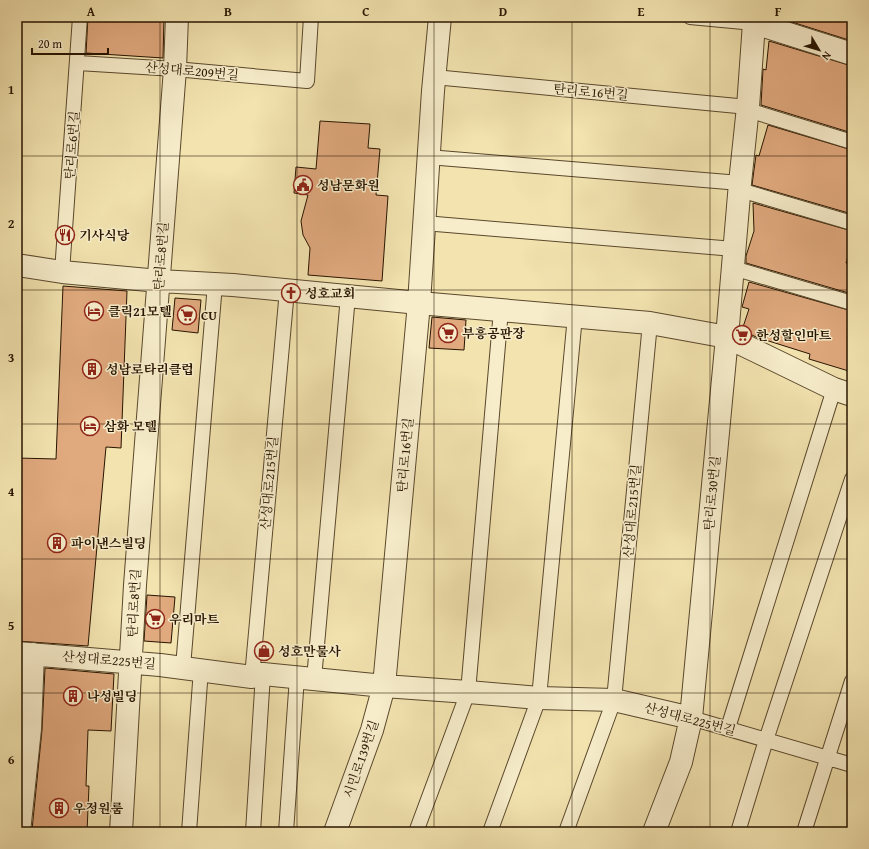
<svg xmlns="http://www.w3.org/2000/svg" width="869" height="849" font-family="'Gentium Book Plus','Noto Serif KR',serif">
<rect width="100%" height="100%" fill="#f2e3af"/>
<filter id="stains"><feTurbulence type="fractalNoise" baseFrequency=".005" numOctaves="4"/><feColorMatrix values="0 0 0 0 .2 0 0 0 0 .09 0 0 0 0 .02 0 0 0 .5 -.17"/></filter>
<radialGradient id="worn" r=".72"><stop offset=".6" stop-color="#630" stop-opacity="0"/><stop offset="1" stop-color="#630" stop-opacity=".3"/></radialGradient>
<path fill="#e0a97e" stroke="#271400" d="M88 17H164L163 58 86 53Z
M776 17H852V41Z
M769 41 852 66V133L761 105 763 69 766 70Z
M320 121 370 124 368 148 380 149 376 195 388 196 382 281 308 275 310 248 303 235 301 221 308 195 294 193 296 167 316 169Z
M768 125 852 150V214L752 185 756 155 759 156Z
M753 203 852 231V243L846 263 852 265V294L746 263V256L754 231Z
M749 282 852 311V372L809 359 810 354 756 337 742 330 749 309 742 307Z
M63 286 127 291 121 448 106 447 88 646 17 641V458L56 459Z
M175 298 201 300 198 333 172 330Z
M432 317 466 320 464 350 429 348Z
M147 595 175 597 171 643 144 641Z
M17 666H20L18 718H17Z
M45 668 114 674 111 731 88 730 86 786H89L87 832 32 830 42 730Z"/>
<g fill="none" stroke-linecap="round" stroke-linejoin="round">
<g stroke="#5a482c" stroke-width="16">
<path id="service" d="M690 17 754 23
M78 63 175 69 307 81 311 17
M434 77 748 107
M748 110 852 142
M428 157 740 183
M740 190 852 223
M424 223 734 249
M733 268 852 303
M62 272 80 17
M183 667 215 284
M252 677 287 290
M314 679 348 296
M691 718 852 765
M728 728 834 389
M189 832 201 669
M253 832 263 674
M286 832 297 677
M416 832 468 692 501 310
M490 832 539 698 575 316
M566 832 614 700 650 323
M738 832 766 740 852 479
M804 832 852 681"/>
</g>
<g stroke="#5a482c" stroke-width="24">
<path id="minor" d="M754 23 852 54
M17 265 62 272 159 281 233 285 419 303 650 323 727 337 834 389 852 395
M17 653 160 665 252 677 257 674H263L384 686 468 692 539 698 614 700 691 718
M19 832 30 729 33 654
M121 832 135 585 175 69 177 17
M335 832 372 730 384 686 419 303 433 91 440 17
M654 832 681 762 691 718 727 337 740 183 748 107 754 23 755 17"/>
</g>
<use href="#service" stroke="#f7edcb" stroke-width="14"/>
<use href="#minor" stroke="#f7edcb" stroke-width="22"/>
</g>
<path fill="none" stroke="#271400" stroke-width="1" stroke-opacity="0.55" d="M160 17V832M297 17V832M434 17V832M572 17V832M710 17V832M17 156H852M17 290H852M17 424H852M17 559H852M17 693H852"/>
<defs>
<g id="civic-ring" transform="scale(1)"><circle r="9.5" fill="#f7edcb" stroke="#8f2418" stroke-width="1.5"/><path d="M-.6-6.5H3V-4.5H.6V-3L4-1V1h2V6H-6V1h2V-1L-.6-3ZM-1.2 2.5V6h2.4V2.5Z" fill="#8f2418"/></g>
<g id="restaurant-ring" transform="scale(1)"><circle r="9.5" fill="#f7edcb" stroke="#8f2418" stroke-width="1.5"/><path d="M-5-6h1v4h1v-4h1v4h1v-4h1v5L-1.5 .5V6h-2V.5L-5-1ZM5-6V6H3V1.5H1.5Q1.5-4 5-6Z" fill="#8f2418"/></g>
<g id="church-ring" transform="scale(1)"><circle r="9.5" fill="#f7edcb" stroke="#8f2418" stroke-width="1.5"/><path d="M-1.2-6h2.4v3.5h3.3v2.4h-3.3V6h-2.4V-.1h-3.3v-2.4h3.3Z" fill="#8f2418"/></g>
<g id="hotel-ring" transform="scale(1)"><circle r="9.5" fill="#f7edcb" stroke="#8f2418" stroke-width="1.5"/><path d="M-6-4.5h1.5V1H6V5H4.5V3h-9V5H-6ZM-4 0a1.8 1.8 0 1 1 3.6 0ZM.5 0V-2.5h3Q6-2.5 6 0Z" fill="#8f2418"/></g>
<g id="supermarket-ring" transform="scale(1)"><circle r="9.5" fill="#f7edcb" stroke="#8f2418" stroke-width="1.5"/><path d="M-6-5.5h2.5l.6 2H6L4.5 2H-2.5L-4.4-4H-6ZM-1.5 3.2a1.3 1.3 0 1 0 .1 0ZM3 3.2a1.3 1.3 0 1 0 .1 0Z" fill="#8f2418"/></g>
<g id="building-ring" transform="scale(1)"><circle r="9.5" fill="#f7edcb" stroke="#8f2418" stroke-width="1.5"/><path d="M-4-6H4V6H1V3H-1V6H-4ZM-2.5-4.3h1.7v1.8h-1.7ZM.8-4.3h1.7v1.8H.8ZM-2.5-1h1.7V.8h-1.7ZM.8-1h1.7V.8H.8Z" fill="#8f2418"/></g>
<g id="shop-ring" transform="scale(1)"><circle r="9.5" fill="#f7edcb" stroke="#8f2418" stroke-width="1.5"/><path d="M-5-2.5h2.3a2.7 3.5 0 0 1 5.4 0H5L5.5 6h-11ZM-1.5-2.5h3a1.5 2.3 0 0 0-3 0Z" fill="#8f2418"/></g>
</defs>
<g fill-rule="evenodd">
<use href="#civic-ring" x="303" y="185"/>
<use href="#restaurant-ring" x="65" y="235"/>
<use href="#church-ring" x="291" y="293"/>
<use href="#hotel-ring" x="94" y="311"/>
<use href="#supermarket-ring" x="187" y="315"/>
<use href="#supermarket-ring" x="448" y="333"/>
<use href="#supermarket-ring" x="742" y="335"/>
<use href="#building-ring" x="92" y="369"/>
<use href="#hotel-ring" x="90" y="426"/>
<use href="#building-ring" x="57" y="543"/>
<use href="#supermarket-ring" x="155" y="619"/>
<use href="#shop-ring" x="264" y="651"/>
<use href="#building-ring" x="73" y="696"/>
<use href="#building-ring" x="59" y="808"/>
</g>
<g text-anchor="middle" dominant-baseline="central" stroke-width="3" stroke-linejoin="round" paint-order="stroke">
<g font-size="13" fill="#271400" stroke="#f7edcb">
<text transform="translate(192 71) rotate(5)">산성대로209번길</text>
<text transform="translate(591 92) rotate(5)">탄리로16번길</text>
<text transform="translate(72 145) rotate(-86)">탄리로6번길</text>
<text transform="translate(161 256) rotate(-86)">탄리로8번길</text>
<text transform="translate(405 455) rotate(-85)">탄리로16번길</text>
<text transform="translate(269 483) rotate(-85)">산성대로215번길</text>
<text transform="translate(712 493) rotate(-85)">탄리로30번길</text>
<text transform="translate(632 511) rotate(-85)">산성대로215번길</text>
<text transform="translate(134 603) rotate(-87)">탄리로8번길</text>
<text transform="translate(109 660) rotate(5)">산성대로225번길</text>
<text transform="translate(690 719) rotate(15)">산성대로225번길</text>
<text transform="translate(361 759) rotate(-71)">시민로139번길</text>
</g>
<g font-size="13" font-weight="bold" fill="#271400" stroke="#f7edcb" text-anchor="start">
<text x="317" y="185">성남문화원</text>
<text x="79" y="235">기사식당</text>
<text x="305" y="293">성호교회</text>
<text x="108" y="311">클릭21모텔</text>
<text x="201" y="315">CU</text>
<text x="462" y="333">부흥공판장</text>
<text x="756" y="335">한성할인마트</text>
<text x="106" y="369">성남로타리클럽</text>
<text x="104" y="426">삼화 모텔</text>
<text x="71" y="543">파이낸스빌딩</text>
<text x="169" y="619">우리마트</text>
<text x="278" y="651">성호만물사</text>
<text x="87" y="696">나성빌딩</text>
<text x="73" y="808">우정원룸</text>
</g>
</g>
<rect width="869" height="849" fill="none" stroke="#f2e3af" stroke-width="44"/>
<g transform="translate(819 50) rotate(128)" stroke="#f7edcb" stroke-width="3" paint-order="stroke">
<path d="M0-3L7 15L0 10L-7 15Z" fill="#271400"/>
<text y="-6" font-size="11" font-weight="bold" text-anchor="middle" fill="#271400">N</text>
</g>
<path d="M32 48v6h76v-6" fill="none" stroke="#271400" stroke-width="2"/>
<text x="38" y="48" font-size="12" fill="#271400" stroke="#f7edcb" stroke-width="3" paint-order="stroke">20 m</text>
<rect x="22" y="22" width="825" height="805" fill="none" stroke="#271400" stroke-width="1.5"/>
<g font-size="13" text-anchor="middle" font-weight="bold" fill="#271400">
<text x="91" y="16">A</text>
<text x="228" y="16">B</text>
<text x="366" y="16">C</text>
<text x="503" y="16">D</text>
<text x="641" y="16">E</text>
<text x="778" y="16">F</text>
<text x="11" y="94">1</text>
<text x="11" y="228">2</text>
<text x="11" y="362">3</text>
<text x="11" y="496">4</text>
<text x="11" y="630">5</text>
<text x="11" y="764">6</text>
</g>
<rect width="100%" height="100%" filter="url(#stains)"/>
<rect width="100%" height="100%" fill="url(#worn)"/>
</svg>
